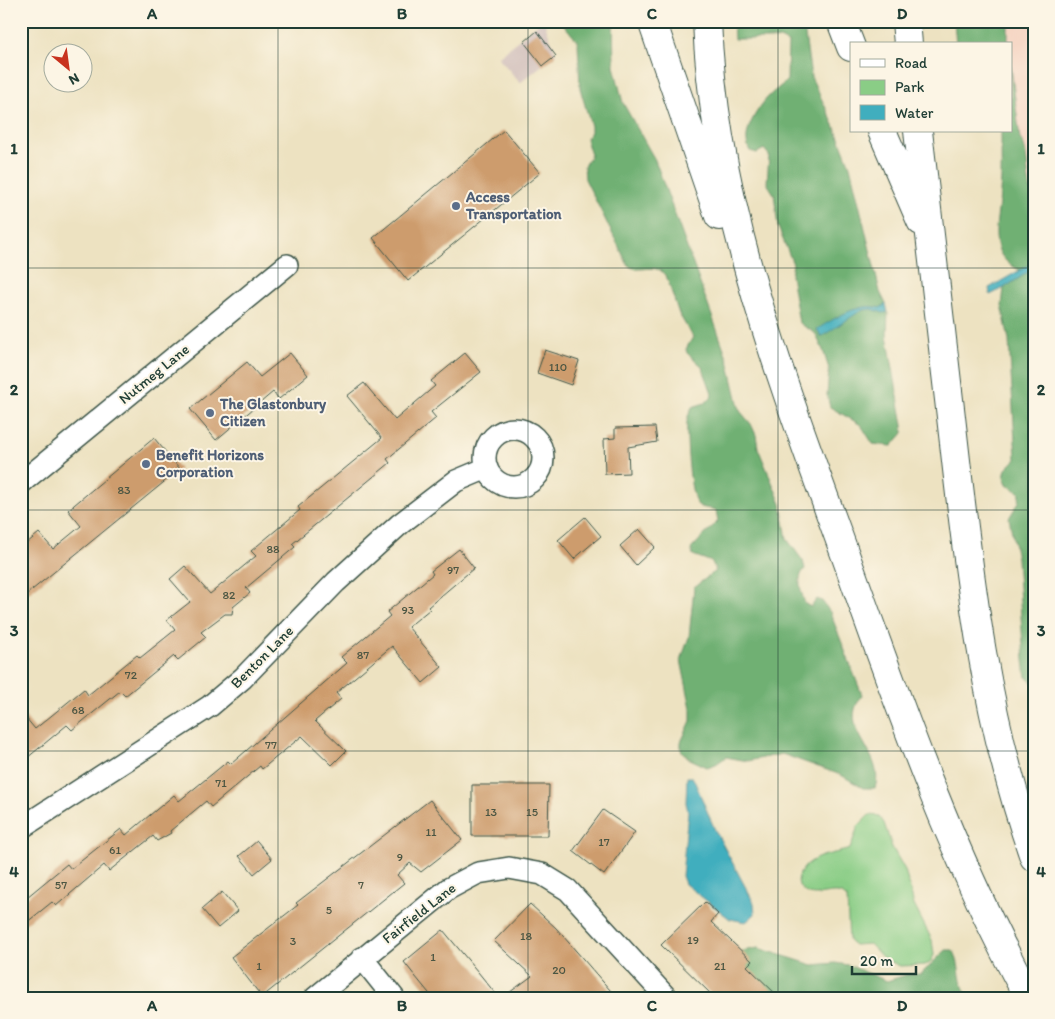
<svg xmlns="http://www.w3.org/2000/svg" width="1055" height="1019" font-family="Itim,sans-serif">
<rect width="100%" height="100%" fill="#fcf5e5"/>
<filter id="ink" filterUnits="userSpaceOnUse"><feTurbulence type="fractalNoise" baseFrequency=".02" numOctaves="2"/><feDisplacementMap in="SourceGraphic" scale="10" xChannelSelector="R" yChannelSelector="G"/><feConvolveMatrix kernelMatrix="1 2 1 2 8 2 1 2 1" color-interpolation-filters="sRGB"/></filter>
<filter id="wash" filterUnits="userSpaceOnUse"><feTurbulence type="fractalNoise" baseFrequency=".0096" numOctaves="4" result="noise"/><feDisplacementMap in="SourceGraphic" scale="20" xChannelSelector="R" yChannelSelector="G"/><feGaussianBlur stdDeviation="1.12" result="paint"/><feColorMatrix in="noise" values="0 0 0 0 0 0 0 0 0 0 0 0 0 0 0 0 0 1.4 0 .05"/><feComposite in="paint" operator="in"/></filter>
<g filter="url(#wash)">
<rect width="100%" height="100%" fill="#ede2c1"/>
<path fill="#f5d3c1" d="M1008 21H1034V190H1031L1027 179 1025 150 1020 139 1011 67V44H1008L1007 36Z"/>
<path fill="#d1c0bc" d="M541 21H544L556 54 520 83 498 57Z"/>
<path fill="#8acd86" stroke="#54855d" d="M869 815 879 816 884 823 892 847 905 870 914 905 932 940 934 955 930 963 925 965 900 966 883 958 870 944 854 945 849 941 847 898C844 895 841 893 837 893 823 892 810 901 800 887 797 882 798 876 801 872 812 854 832 855 850 849L858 826Z"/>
<path fill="#6fb073" stroke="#477654" d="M561 21H613L614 66 623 103 655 160 728 360 740 411 751 424 756 435 758 448 781 504 787 539 803 561 805 569C795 578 802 593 805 604L811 607 817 599 822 601 830 612 862 695C860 699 856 704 855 709 848 734 885 759 875 788H863L841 775 782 754 748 761 726 757 716 764 707 767 688 758 681 750V742L691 721V708L681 660 689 637 694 587 716 571 712 562 693 555 691 549 718 521 716 510C710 508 703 509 698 505 689 497 686 435 687 422 687 417 690 412 692 407L705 403 711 398 712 393 702 366 687 353 686 349 693 337 679 314 666 275C653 261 640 275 628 265L585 179 584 166 591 155 586 139 591 132V126L580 88 578 42Z
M733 21H803L811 77 834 125 850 166 880 292 886 304 880 308C858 302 836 318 817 330L821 337C835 327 852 311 869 309 876 308 881 314 888 312L887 335 903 425V433L892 446 873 444 861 425 830 407 827 395 829 369 823 350 815 333 799 323 791 275 793 264 778 227 774 194 767 183 769 155 764 149 757 153 750 151C740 135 756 111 767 98 772 92 781 87 787 80L788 43 780 39H734Z
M954 21H1008V44H956Z
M1011 67 1020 139C1029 148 1026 176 1031 190H1034V262L1020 270C985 255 998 223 1000 193 1002 173 1001 152 1001 131H1011Z
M1034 268V684L1026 677 1024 660 1017 558 1009 518 1019 502 1020 493 1007 484 1004 477 1006 469 1016 459 1009 340 1002 306 1004 288Z
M758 948 813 965 835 963 848 965 887 981 906 975 921 974 946 950H953C962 964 956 982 970 998H799L782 992 776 998 751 987 742 951Z"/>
<path fill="#40aebe" stroke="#307679" d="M1034 262V268L1004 288 990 295 989 288Z
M886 304 888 312 883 313 872 309 862 310 821 337 817 329C836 318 858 302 880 308Z
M687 777H692L694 780 715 830 754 903 755 914 746 922 730 919 685 884 682 876 688 811 686 803Z"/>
<g id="blocks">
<path fill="#cd9c6d" d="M537 31 556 56 543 66 524 42Z
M504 130 540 173 408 281 373 238Z
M545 350 579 361 571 385 537 373Z
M290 353 308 375 279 399 273 392 216 440 190 409 247 362 260 377Z
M465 353 481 372 431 412 436 418 387 459 390 463 292 544 295 547 246 588 250 593 233 607 232 614H225L201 632 206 637 178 660 174 656 125 696 120 691 72 730 67 725 21 763V712L35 729 84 689 88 695 137 655 140 658 175 630 167 620 190 602 170 579 185 566 210 594 256 556 251 551 300 510 298 507 382 438 347 396 364 383 395 420 435 386 431 381Z
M655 427 657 442 628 447 629 473 605 474 604 439 615 438V428Z
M154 438 180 469 21 599V548L39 533 53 549 81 526 68 510Z
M585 517 601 536 574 559 558 540Z
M639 529 655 547 636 565 620 546Z
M459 549 474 568 428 607 430 609 408 627 442 667 423 683 392 646 336 693 341 699 315 721 346 751 332 765 302 736 262 769 260 766 211 807 206 801 170 831 171 833 157 841 153 836 109 871 104 865 56 906 52 902 21 927V902L67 864 71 869 121 829 126 835 174 795 179 801 228 761 231 764 347 663 341 657 390 616 387 612 433 574 431 571Z
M472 785H549L548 836H472Z
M430 800 462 840 421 872 410 863 397 875 404 883 262 997 231 957 298 905 296 903Z
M603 810 635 832 604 875 573 851Z
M257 841 272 859 254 874 239 856Z
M222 892 238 911 218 928 202 909Z
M705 902 718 914 711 922 752 961 747 966 780 998H715L661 945Z
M530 904 556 928 617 998H502L532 976 494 941Z
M443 930 478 972 499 998H433L415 976 404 962Z"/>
</g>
</g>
<g filter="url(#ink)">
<use href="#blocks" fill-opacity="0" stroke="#3e5649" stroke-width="1"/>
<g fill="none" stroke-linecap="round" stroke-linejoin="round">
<g stroke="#3e5649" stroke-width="24">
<path id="minor" d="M485 458a29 29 0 1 1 58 0a29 29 0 1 1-58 0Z
M21 483 287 265
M21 828 210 706 243 678 336 582 400 524 456 481 487 468
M362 958 394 998
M315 998 448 889 478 873 509 868 542 874 568 890 667 998"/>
</g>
<g stroke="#3e5649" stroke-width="30">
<path id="highway" d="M652 21 719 216
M707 21C714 208 783 383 846 557 899 706 952 858 1029 998
M841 21 851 47
M906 21 908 44
M882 131 921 221
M918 131C930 235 942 339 954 443 970 585 986 721 1034 857"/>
</g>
<use href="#minor" stroke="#fff" stroke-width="21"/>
<use href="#highway" stroke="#fff" stroke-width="28"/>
</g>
</g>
<path fill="none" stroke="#1f3d34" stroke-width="1" stroke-opacity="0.55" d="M278 21V998M528 21V998M778 21V998M21 268H1034M21 510H1034M21 751H1034"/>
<g fill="#5c6f8a" stroke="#fcf5e5" stroke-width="2">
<circle cx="456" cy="206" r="5"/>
<circle cx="210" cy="413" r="5"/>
<circle cx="146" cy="464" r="5"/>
</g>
<g text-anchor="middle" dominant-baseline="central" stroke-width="4" stroke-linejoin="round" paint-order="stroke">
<g font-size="12" fill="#4a5542">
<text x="558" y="367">110</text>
<text x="124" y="490">83</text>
<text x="273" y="549">88</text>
<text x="453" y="570">97</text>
<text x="229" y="595">82</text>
<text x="408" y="610">93</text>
<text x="363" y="655">87</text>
<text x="131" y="675">72</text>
<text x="78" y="710">68</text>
<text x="271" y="745">77</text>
<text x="221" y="783">71</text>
<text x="491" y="812">13</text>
<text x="532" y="812">15</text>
<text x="431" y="832">11</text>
<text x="604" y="842">17</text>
<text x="115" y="850">61</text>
<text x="400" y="857">9</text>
<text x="61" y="885">57</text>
<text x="361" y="885">7</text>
<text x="329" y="910">5</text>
<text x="526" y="936">18</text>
<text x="693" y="940">19</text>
<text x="293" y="941">3</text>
<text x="433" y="957">1</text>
<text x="259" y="966">1</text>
<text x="720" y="966">21</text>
<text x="559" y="970">20</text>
</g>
<g font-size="15" font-weight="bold" fill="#4e5e75" stroke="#fcf5e5" text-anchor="start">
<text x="466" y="197">Access<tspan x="466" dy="17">Transportation</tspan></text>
<text x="220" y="404">The Glastonbury<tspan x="220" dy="17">Citizen</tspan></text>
<text x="156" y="455">Benefit Horizons<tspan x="156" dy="17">Corporation</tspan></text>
</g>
<g font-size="15" fill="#1f3d34" stroke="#fcf5e5">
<text transform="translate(154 374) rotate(-39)">Nutmeg Lane</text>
<text transform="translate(262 657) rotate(-45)">Benton Lane</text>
<text transform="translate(419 913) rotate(-38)">Fairfield Lane</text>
</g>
</g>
<rect width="1055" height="1019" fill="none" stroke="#fcf5e5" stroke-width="55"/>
<rect x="850" y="42" width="162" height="90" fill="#fcf5e5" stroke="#a4ab9e"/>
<rect x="860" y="59" width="25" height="8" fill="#ffffff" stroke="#a4ab9e"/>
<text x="895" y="68" font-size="15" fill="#1f3d34">Road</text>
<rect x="860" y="80" width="25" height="15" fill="#8acd86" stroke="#a4ab9e"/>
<text x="895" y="92" font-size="15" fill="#1f3d34">Park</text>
<rect x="860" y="105" width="25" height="15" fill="#40aebe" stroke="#a4ab9e"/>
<text x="895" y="118" font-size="15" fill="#1f3d34">Water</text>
<g transform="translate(68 68) rotate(151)"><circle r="24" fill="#fcf5e5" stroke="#a4ab9e"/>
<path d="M0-4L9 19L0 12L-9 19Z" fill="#c8321e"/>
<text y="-8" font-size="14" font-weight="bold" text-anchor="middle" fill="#1f3d34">N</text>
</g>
<path d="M852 966v8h64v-8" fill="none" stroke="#1f3d34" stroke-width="2.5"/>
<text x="860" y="966" font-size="15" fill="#1f3d34" stroke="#fcf5e5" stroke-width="4" paint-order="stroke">20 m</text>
<rect x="28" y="28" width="1000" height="964" fill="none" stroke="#1f3d34" stroke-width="2"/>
<g font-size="16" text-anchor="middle" font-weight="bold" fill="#1f3d34">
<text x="152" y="19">A</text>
<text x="402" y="19">B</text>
<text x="652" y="19">C</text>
<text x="902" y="19">D</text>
<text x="14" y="154">1</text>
<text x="1041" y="154">1</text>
<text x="14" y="395">2</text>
<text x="1041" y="395">2</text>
<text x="14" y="636">3</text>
<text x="1041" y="636">3</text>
<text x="14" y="877">4</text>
<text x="1041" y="877">4</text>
<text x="152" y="1011">A</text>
<text x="402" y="1011">B</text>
<text x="652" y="1011">C</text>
<text x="902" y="1011">D</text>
</g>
</svg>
